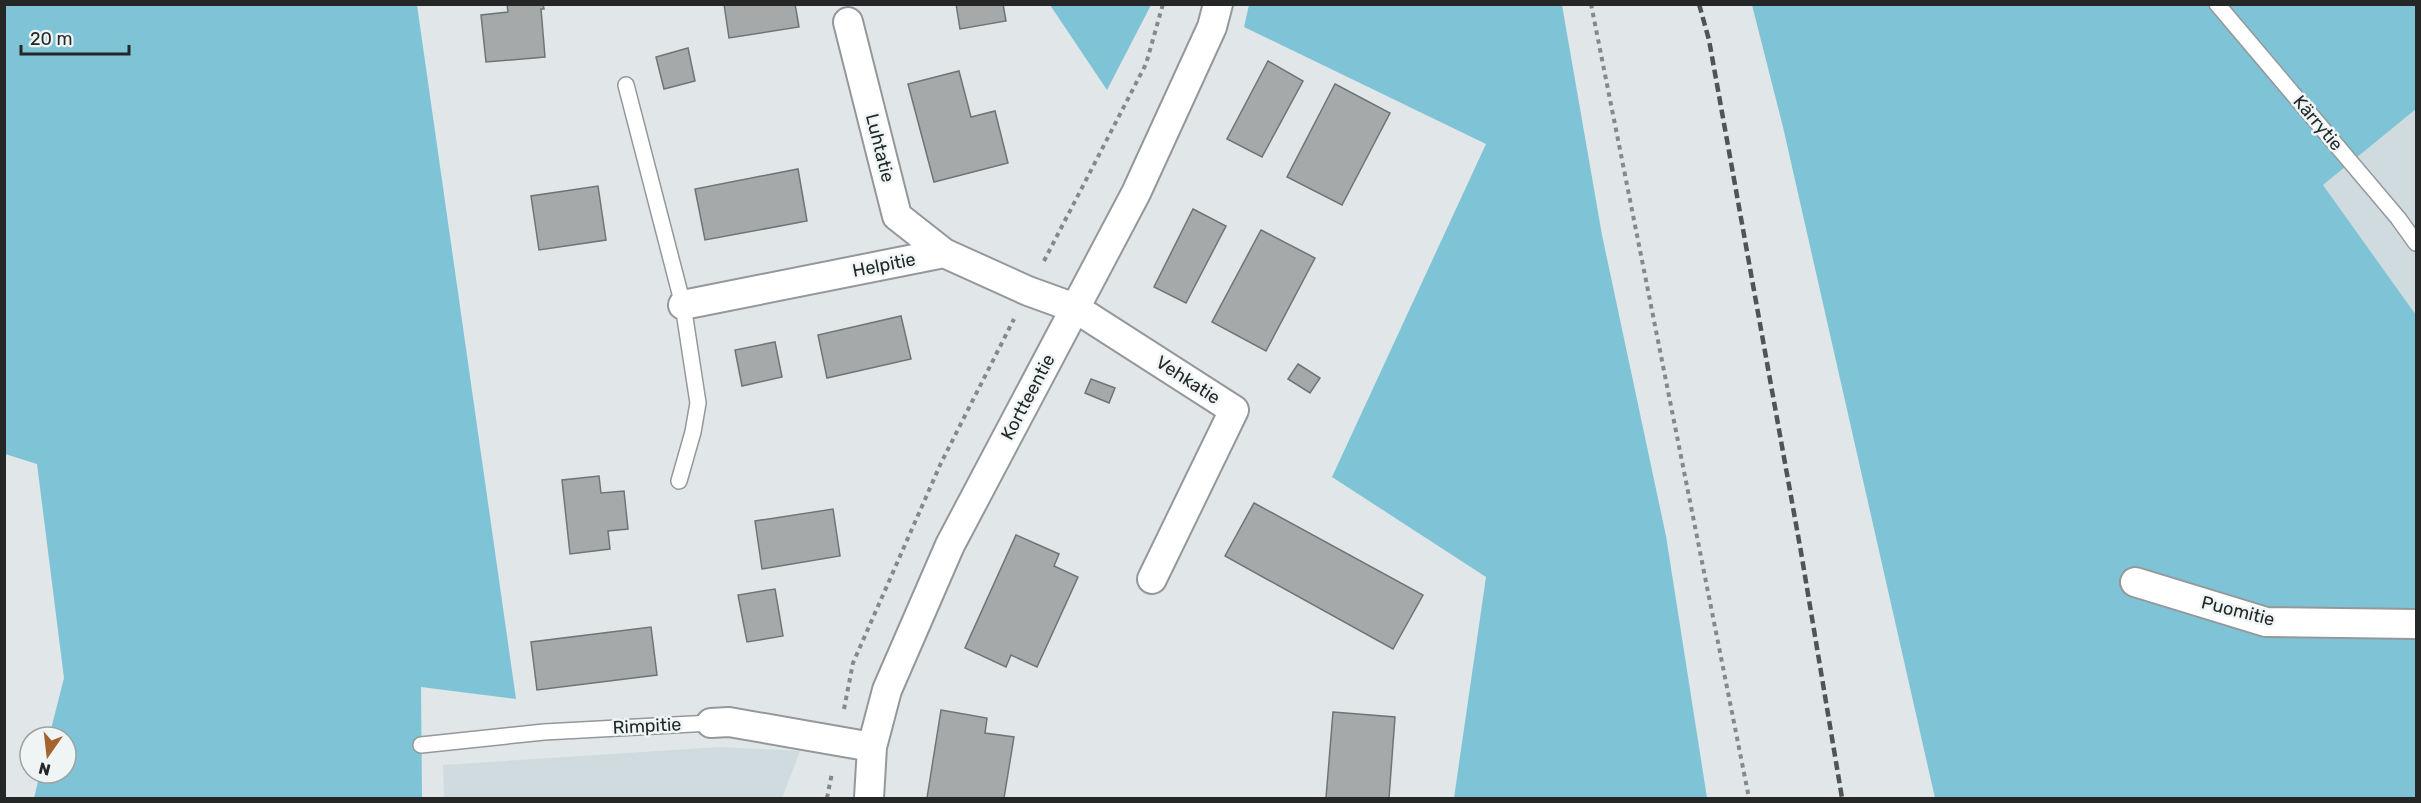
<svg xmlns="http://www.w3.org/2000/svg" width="2421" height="803" font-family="Rubik,sans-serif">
<rect width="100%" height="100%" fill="#e1e6e8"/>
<path fill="#cfdbdf" d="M2416 109V315L2323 185Z
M720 747 800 751 782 798H444L443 765Z"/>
<path fill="#7ec4d6" d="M4 5H417L516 699 421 687 422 798H34L40 773H66V737H49L64 678 37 464 5 454Z
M1050 5H1151L1107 90Z
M1249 5H1562L1602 235 1666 536 1707 798H1454L1486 577 1332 477 1486 144 1244 27Z
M1752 5H2416V109L2323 185 2416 315V798H1935L1783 127Z"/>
<path fill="#a5a9aa" stroke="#6f7475" stroke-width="1.5" d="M507 4H543L544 9H541L545 57 486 62 481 15 508 12Z
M724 4H795L799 27 729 38Z
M956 4H1003L1006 21 960 29Z
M688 48 695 81 664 89 656 57Z
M1268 61 1303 81 1262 157 1227 139Z
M959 71 971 117 995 111 1008 163 934 182 908 84Z
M1335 84 1390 113 1342 205 1287 177Z
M798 169 807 221 705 240 695 189Z
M598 186 606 240 539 250 531 196Z
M1193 209 1226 226 1186 303 1154 287Z
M1261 230 1315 258 1266 351 1212 322Z
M901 316 911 359 827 378 818 335Z
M775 342 782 377 742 386 735 350Z
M1298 364 1320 378 1310 393 1288 379Z
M1091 379 1115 388 1109 403 1085 393Z
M599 476 601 493 624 491 628 529 608 531 610 549 570 554 562 480Z
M1254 503 1423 595 1393 649 1225 556Z
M833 509 840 556 762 569 755 521Z
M1016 535 1059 554 1054 566 1078 577 1037 667 1011 655 1006 667 965 648Z
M775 589 783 636 747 642 738 595Z
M651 627 657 675 537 690 531 642Z
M941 710 987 718 985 733 1014 737 1004 798H927Z
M1333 712 1395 717 1389 798H1326Z"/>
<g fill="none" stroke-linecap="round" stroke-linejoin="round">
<g stroke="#94989a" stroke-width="18">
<path id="lane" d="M2217 4 2398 218 2416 243
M626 85 683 305 698 403 693 432 679 481
M421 745 544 732 711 723"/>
</g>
<g stroke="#94989a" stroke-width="32">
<path id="street" d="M848 22 897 216 944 253
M683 305 944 253 1028 291 1075 308 1234 410 1152 579
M2135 582 2266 622 2416 624
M711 723 729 722 872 747
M869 798 872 747 887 690 950 545 1136 193 1212 27 1218 4"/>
</g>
<path stroke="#86898a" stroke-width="4" stroke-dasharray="4.5 4.5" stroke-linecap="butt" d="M1591 4 1749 798
M1044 261 1146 64 1163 4
M844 709 853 663 941 463 1014 319
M827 798 832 773"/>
<use href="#lane" stroke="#fff" stroke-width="15"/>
<use href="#street" stroke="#fff" stroke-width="28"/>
<path stroke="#515454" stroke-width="4.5" stroke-dasharray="9 4.5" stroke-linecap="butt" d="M1699 4 1709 40 1801 552 1842 798"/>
</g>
<g text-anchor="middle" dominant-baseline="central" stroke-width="5" stroke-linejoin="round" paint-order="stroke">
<g font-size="18" fill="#252727" stroke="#eff4f5">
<text transform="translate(2318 123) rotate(50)">Kärrytie</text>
<text transform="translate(880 148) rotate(76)">Luhtatie</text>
<text transform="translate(884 265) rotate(-11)">Helpitie</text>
<text transform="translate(1188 380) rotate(33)">Vehkatie</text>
<text transform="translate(1028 397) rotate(-62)">Kortteentie</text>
<text transform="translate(2238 611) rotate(14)">Puomitie</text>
<text transform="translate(647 726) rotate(-3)">Rimpitie</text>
</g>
</g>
<rect width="2421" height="803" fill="none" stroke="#252727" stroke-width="12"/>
<g transform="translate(48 755) rotate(194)"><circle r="28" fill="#eff4f5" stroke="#9ea2a3" stroke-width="1.5"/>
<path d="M0-4.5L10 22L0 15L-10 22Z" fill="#a4642d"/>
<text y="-9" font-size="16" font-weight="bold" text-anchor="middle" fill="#252727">N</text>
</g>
<path d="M21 45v9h108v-9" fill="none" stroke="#252727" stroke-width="3"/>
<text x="30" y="45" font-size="18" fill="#252727" stroke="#eff4f5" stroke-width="4.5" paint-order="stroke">20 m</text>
</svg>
